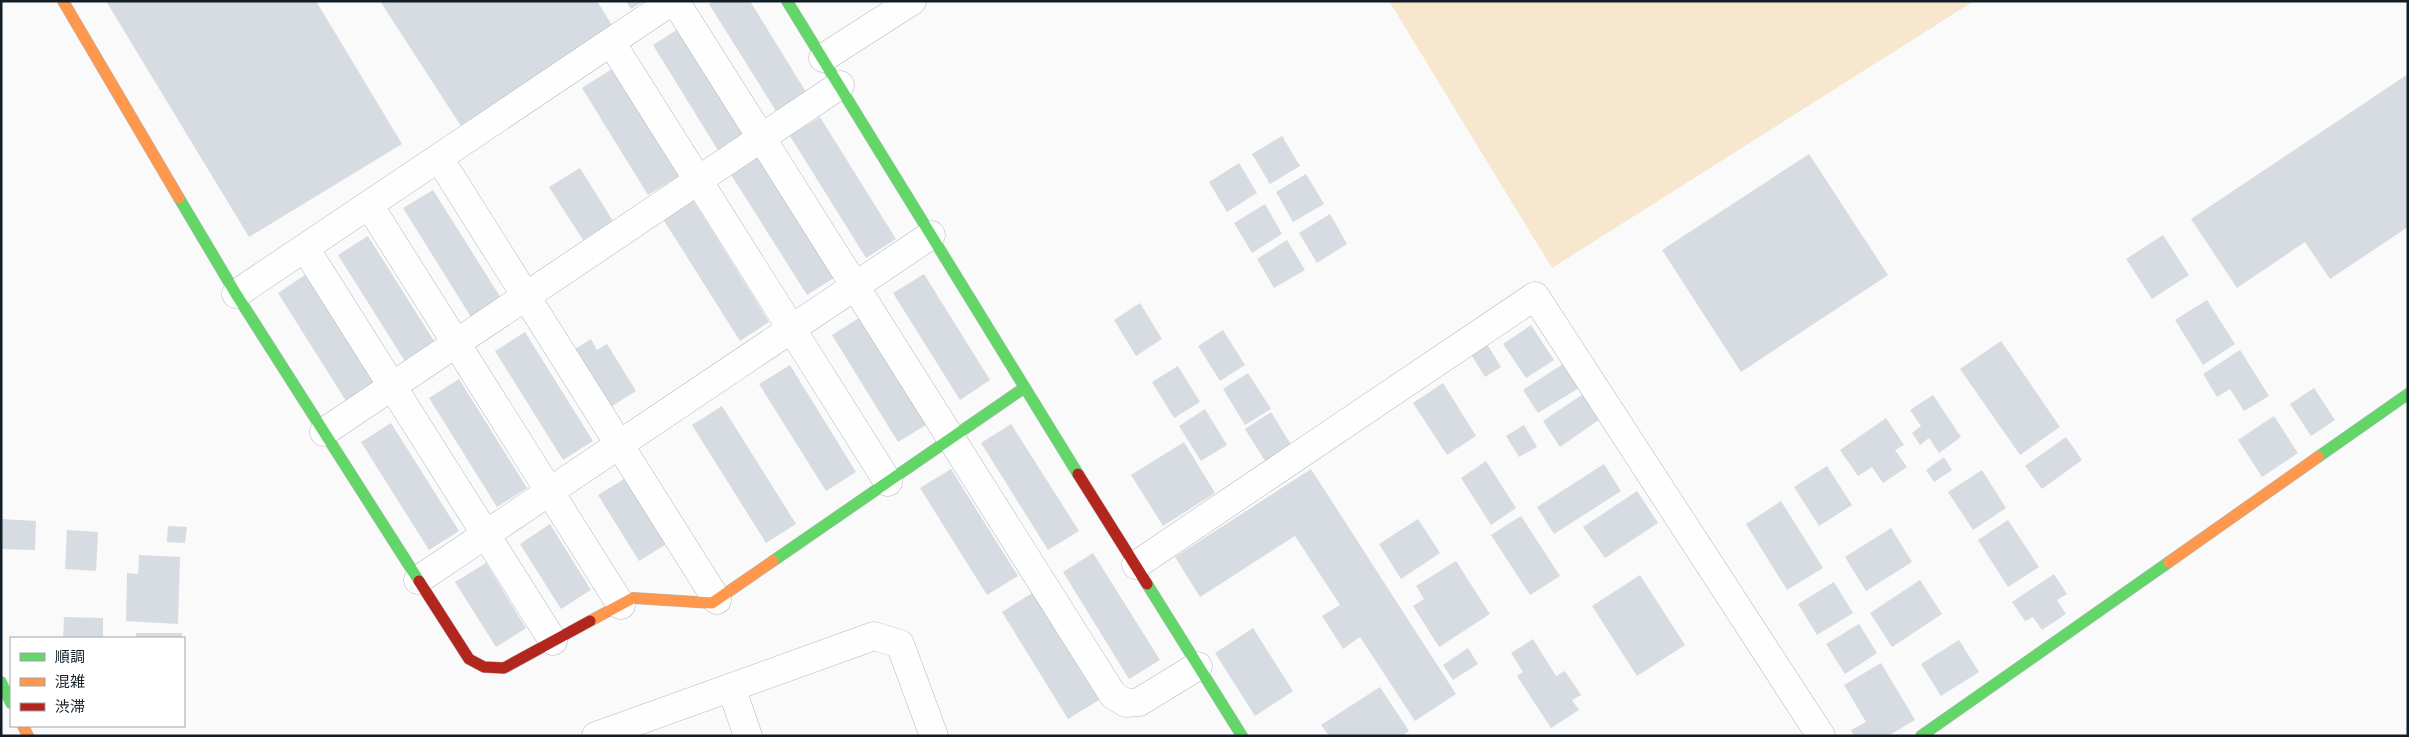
<svg xmlns="http://www.w3.org/2000/svg" width="2409" height="737" font-family="'Exo 2','Noto Sans JP',sans-serif">
<rect width="100%" height="100%" fill="#fafafa"/>
<path fill="#f7e7cf" d="M1389 1H1974L1552 268Z"/>
<path fill="#d6dce1" d="M106 1H316L402 144 249 237Z
M380 1H597L613 27 461 126Z
M626 1H644L631 9Z
M714 1H750L806 92 776 111 709 4Z
M683 26 750 133 719 152 653 45Z
M612 69 679 176 648 195 582 88Z
M2408 74V227L2330 279 2305 242 2237 288 2191 219Z
M820 117 896 239 866 258 790 136Z
M1282 136 1300 166 1270 184 1252 154Z
M760 154 837 276 807 295 730 173Z
M1809 154 1888 275 1741 372 1662 250Z
M1239 163 1257 193 1227 212 1209 182Z
M580 168 613 221 583 240 549 187Z
M1306 174 1324 204 1293 222 1276 192Z
M433 190 501 298 471 317 403 208Z
M693 200 769 322 740 341 663 219Z
M1265 204 1282 234 1252 253 1234 223Z
M1330 214 1347 244 1317 263 1299 233Z
M2163 235 2189 275 2152 299 2126 259Z
M368 236 436 344 406 363 338 255Z
M1287 240 1305 270 1274 288 1257 259Z
M308 273 376 382 346 401 278 293Z
M924 274 990 380 960 400 893 293Z
M2207 300 2235 344 2203 365 2175 320Z
M1140 303 1162 339 1136 356 1114 320Z
M862 316 929 423 898 442 832 335Z
M1531 325 1554 360 1526 378 1503 344Z
M1223 330 1245 365 1220 381 1198 346Z
M525 332 593 441 563 460 495 351Z
M591 339 597 350 607 344 636 391 606 410 570 352Z
M2001 341 2060 427 2020 455 1960 369Z
M1487 344 1501 367 1485 377 1470 353Z
M2240 350 2269 396 2244 411 2230 389 2217 397 2203 374Z
M1563 364 1579 388 1538 413 1523 390Z
M790 365 856 472 826 491 759 384Z
M1178 366 1200 402 1174 418 1152 382Z
M1248 373 1271 409 1245 425 1223 389Z
M459 379 527 488 497 507 429 398Z
M1443 383 1476 436 1447 455 1413 403Z
M2314 388 2335 420 2311 436 2290 404Z
M1583 394 1600 419 1560 447 1543 421Z
M1933 395 1961 437 1939 453 1929 438 1920 445 1912 433 1921 426 1910 410Z
M722 406 796 524 766 543 692 425Z
M1205 409 1227 445 1201 461 1179 426Z
M1271 412 1293 448 1267 464 1245 429Z
M2274 416 2298 453 2262 477 2238 440Z
M1886 418 1904 445 1895 450 1907 467 1883 483 1872 467 1858 476 1840 450Z
M391 423 459 531 429 550 361 442Z
M1011 424 1079 531 1048 550 981 443Z
M1524 425 1537 447 1519 457 1506 436Z
M2066 437 2082 460 2042 489 2025 466Z
M1184 442 1215 493 1163 526 1131 475Z
M1944 457 1952 470 1934 482 1926 470Z
M1486 461 1516 508 1491 525 1461 478Z
M1604 464 1621 491 1554 534 1537 507Z
M1827 466 1852 505 1819 526 1794 487Z
M951 469 1018 576 987 595 920 488Z
M1311 469 1456 694 1415 721 1360 637 1343 649 1322 616 1340 605 1295 536 1200 597 1175 557Z
M1982 470 2006 508 1973 530 1948 492Z
M629 476 670 542 639 561 598 495Z
M1637 491 1658 523 1605 558 1583 527Z
M1781 501 1823 568 1787 590 1746 524Z
M1521 516 1560 576 1530 595 1491 535Z
M1 519 36 521 35 550 1 549Z
M1418 519 1440 553 1401 579 1379 544Z
M2008 520 2039 567 2008 587 1978 540Z
M550 524 591 590 561 609 520 544Z
M168 526 187 527 185 543 167 542Z
M1891 528 1912 562 1866 591 1845 557Z
M67 530 98 532 96 571 65 569Z
M1093 553 1160 660 1129 679 1063 572Z
M139 555 180 557 178 624 126 621 127 573 138 574Z
M1456 561 1490 614 1439 647 1413 606 1424 599 1416 586Z
M486 563 526 628 496 647 455 582Z
M2054 574 2067 594 2057 600 2066 614 2042 630 2033 617 2025 621 2012 602Z
M1640 575 1685 645 1637 676 1592 606Z
M1920 580 1942 614 1892 647 1870 613Z
M1834 582 1853 613 1817 635 1798 604Z
M1032 593 1099 700 1068 719 1002 612Z
M64 617 103 618V638H63Z
M1859 624 1877 653 1845 674 1826 644Z
M1253 628 1293 691 1255 716 1215 653Z
M136 633H182V638H136Z
M1533 639 1556 676 1565 671 1581 695 1572 700 1579 710 1551 728 1517 676 1523 672 1511 653Z
M1959 640 1979 672 1941 696 1921 664Z
M1468 648 1478 664 1453 680 1443 665Z
M1881 663 1915 720 1888 736H1854L1851 730 1866 722 1844 685Z
M1380 687 1409 731 1402 736H1329L1321 725Z"/>
<g fill="none" stroke-linecap="round" stroke-linejoin="round">
<g stroke="#b2b9bd" stroke-width="29">
<path id="street" d="M675 1 1113 695 1126 703 1139 702 1198 666
M611 42 888 482
M823 58 912 1
M439 158 717 600
M369 205 621 605
M305 248 553 641
M236 294 672 1
M324 432 840 85
M1136 565 1535 296 1821 736
M418 580 931 235
M731 687 748 736
M596 736 874 636 900 644 934 736"/>
</g>
<g stroke="#b2b9bd" stroke-width="12">
<path id="fast" d="M787 1 1078 474
M179 198 236 294 419 581
M2318 457 2408 394
M773 561 1024 388
M1147 584 1242 736
M1 682 11 703
M1921 736 2169 562"/>
</g>
<g stroke="#b2b9bd" stroke-width="12">
<path id="slow" d="M63 1 179 198
M2169 562 2318 457
M590 621 633 598 712 603 773 561
M23 726 28 736"/>
</g>
<g stroke="#b2b9bd" stroke-width="12">
<path id="jam" d="M1078 474 1147 584
M419 581 469 659 484 667 504 668 590 621"/>
</g>
<use href="#street" stroke="#fefefe" stroke-width="28"/>
<use href="#fast" stroke="#63d668" stroke-width="11"/>
<use href="#slow" stroke="#ff974d" stroke-width="11"/>
<use href="#jam" stroke="#b3261e" stroke-width="11"/>
</g>
<rect width="2409" height="737" fill="none" stroke="#121e27" stroke-width="5"/>
<rect x="10" y="637" width="175" height="90" fill="#ffffff" stroke="#a0a5a9"/>
<rect x="20" y="653" width="25" height="8" fill="#63d668" stroke="#a0a5a9"/>
<text x="55" y="662" font-size="15" fill="#121e27">順調</text>
<rect x="20" y="678" width="25" height="8" fill="#ff974d" stroke="#a0a5a9"/>
<text x="55" y="687" font-size="15" fill="#121e27">混雑</text>
<rect x="20" y="703" width="25" height="8" fill="#b3261e" stroke="#a0a5a9"/>
<text x="55" y="712" font-size="15" fill="#121e27">渋滞</text>
</svg>
